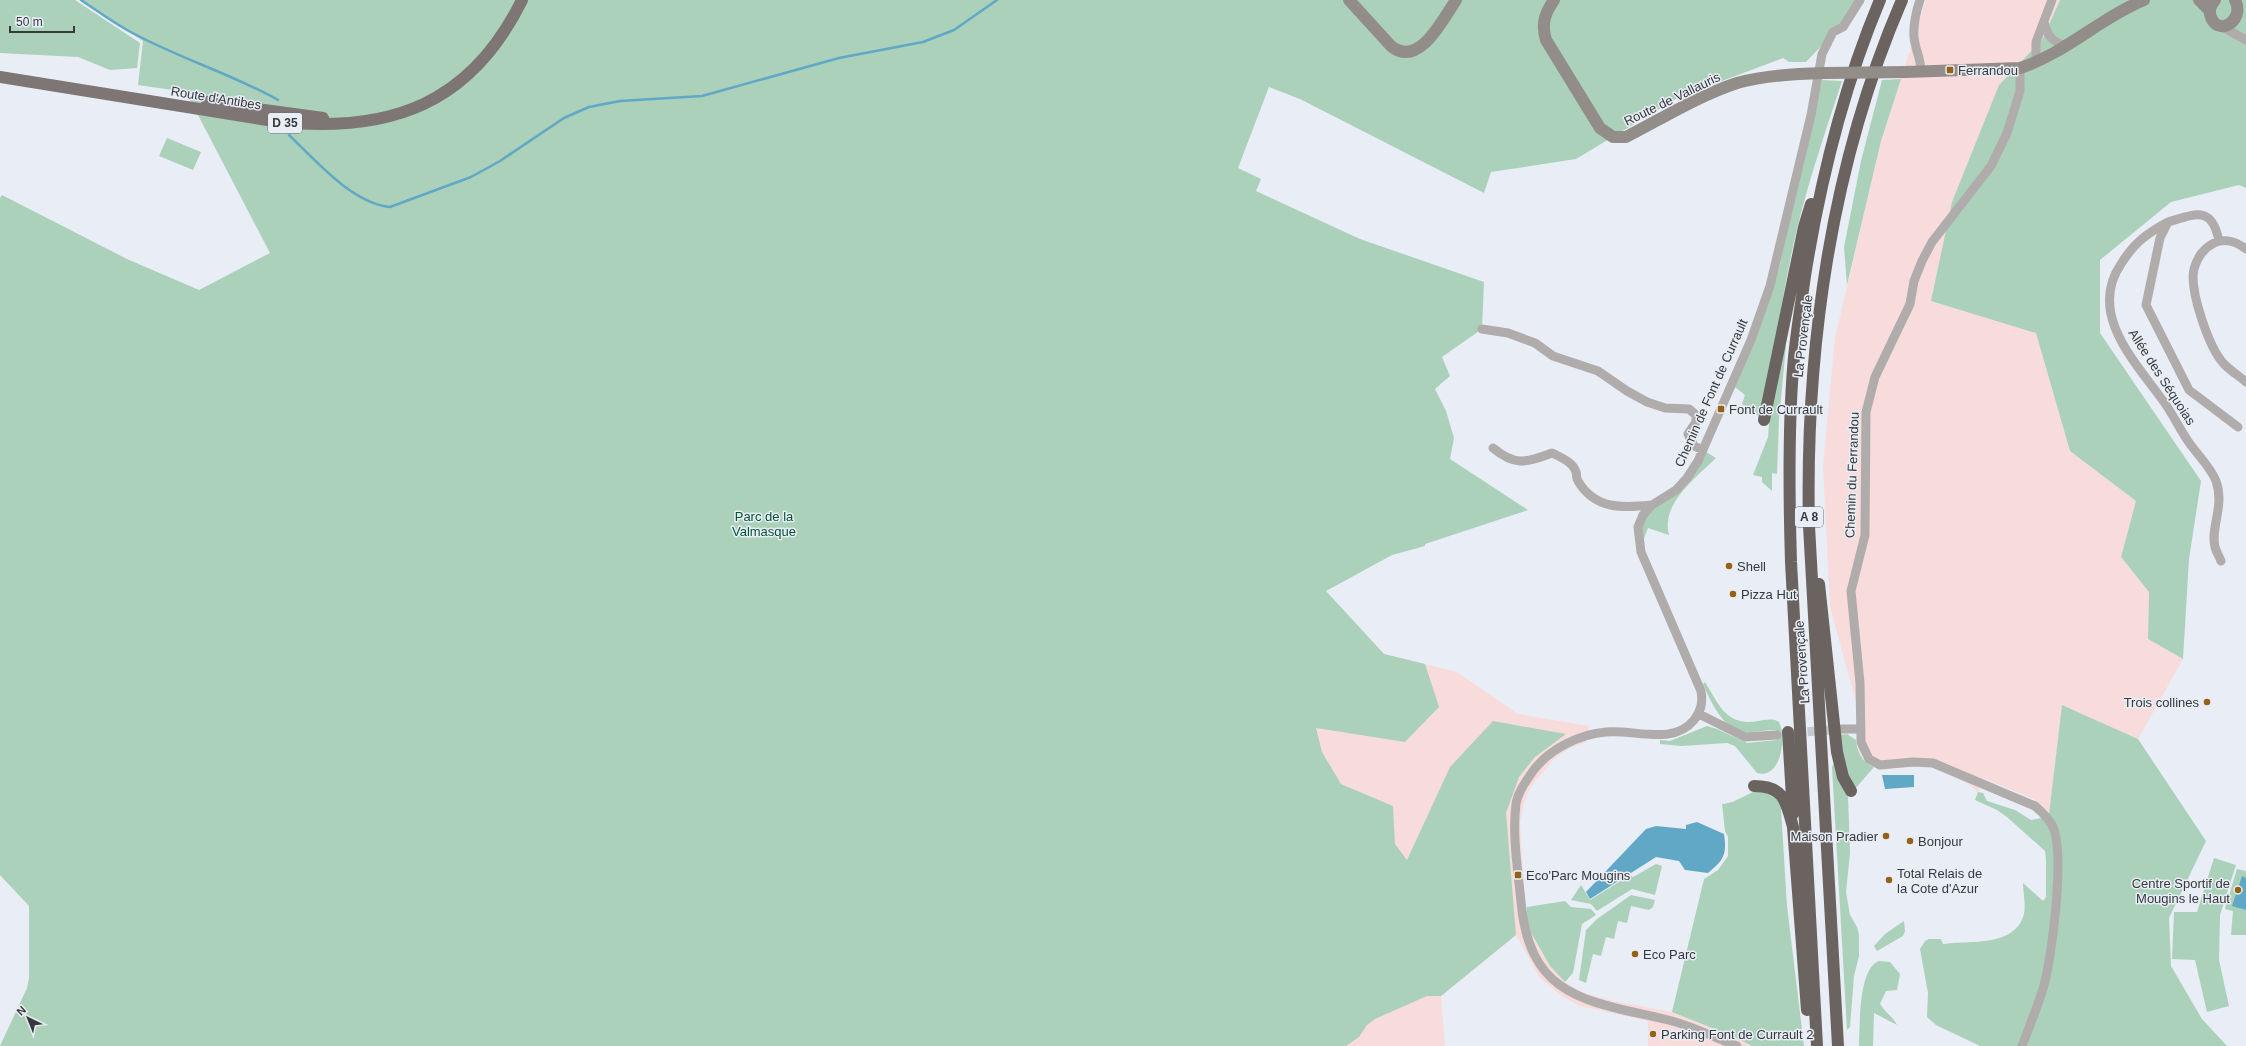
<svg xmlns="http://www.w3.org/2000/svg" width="2246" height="1046" font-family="Helvetica,sans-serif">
<rect width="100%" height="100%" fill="#e9edf5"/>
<path fill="#f7dcdb" d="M1926 0H2060L2042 40 1999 85 1931 301 2036 332 2070 451 2136 501 2121 557 2149 592 2148 639 2183 659 2138 739 2062 705 2049 814 2034 799 1983 778 1978 792 1968 784 1938 768 1919 766 1883 769 1869 765 1858 750V709L1830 607 1823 466 1835 338 1881 141Z
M1350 617 1384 654 1457 672 1518 714 1589 726 1586 742 1570 748 1554 759 1530 788 1524 804 1520 822 1526 924 1550 966 1565 982 1584 993 1613 1001 1672 1012 1732 1036 1752 1046H1648V1021L1580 1006 1563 997 1540 978 1516 935 1441 996 1445 1046H1342L1366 1023 1427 996H1441L1407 860 1395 844 1393 806 1341 784 1322 752 1315 727Z"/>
<path fill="#abd1ba" d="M0 0H75L140 43 137 68 110 70 78 57 0 53Z
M81 0H1856L1845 21 1806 62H1789L1783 58 1679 97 1576 159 1491 172 1484 193 1300 99 1269 87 1238 168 1261 179 1256 191 1360 239 1484 282 1482 329 1442 357 1450 376 1435 389 1446 411 1454 438 1450 459 1528 510 1425 544V546L1392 555 1326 591 1384 654 1425 664 1439 707 1405 742 1316 728 1322 752 1341 784 1393 806 1395 844 1407 860 1450 767 1493 721 1566 734 1535 757 1519 777 1506 813 1516 935 1441 996H1427L1375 1019 1367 1025 1359 1037 1346 1046H0L27 988 29 978V906L0 875V198L2 195 127 259 199 290 270 253 186 92 138 85 143 41Z
M2060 0H2246V188L2239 185 2171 202 2100 260V333L2201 481 2189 559 2183 659 2148 639 2149 592 2121 557 2136 501 2070 451 2036 333 1931 301 1952 202 1999 85 2042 40Z
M1901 79 1881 141 1847 285 1844 247 1861 161 1882 80Z
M1822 80 1842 81C1826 130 1809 179 1797 229 1782 291 1776 355 1759 416L1742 404 1745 395 1735 387 1769 300 1780 265 1790 212 1803 167Z
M167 138 201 152 193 170 159 156Z
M1784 346H1786L1779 419 1777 474 1772 473V491L1762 482V477L1753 475 1768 437 1770 411Z
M1706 452 1716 458C1697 477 1660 504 1669 535L1648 528 1643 541 1642 522Z
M1705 682C1719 705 1727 727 1758 721 1765 720 1773 718 1779 722 1787 737 1781 780 1757 773L1735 746 1727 743 1681 746 1660 744V740L1670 741 1707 726 1717 729 1747 743 1777 740 1776 730C1766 730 1754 733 1744 732 1723 730 1710 700 1703 684Z
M2062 705 2138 739 2206 841 2169 918 2171 966 2202 1019 2227 1046H1980L1936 1025 1927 1017 1928 993 1920 949 1925 941 1929 939H1941L1943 944C1969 940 2015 948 2024 914 2026 904 2023 892 2023 883L2043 901 2046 897V860L2045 851 2007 817 1997 810 1975 800 1978 792 1983 793 1987 801 2015 810 2031 820 2042 818 2049 814Z
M1847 734 1856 740C1857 752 1863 763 1874 767L1855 789 1847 777 1839 735Z
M1834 763 1848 796 1850 853 1846 892 1850 915 1857 927 1859 935V956L1854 976 1850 1027 1847 1030 1832 767Z
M1766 789 1780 802 1781 809 1787 906 1804 1046H1752L1732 1036 1672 1012 1704 879 1718 870 1728 856V837L1725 831 1722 804C1739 803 1749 790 1766 789Z
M2214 858 2236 865 2220 915 2219 960 2229 1006 2207 1012 2195 960 2172 959 2174 912H2197Z
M1656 864 1662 866 1655 895 1632 889 1597 911 1591 904 1571 900 1581 885 1590 900 1630 875 1633 877Z
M2237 869 2246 871V935H2231L2233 911 2225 909Z
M1631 895 1655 900 1653 907 1649 910 1631 906 1627 923 1618 921 1614 939 1606 937 1601 956 1593 954 1586 983 1579 980 1586 930 1597 919Z
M1565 901 1571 907 1591 909 1596 915 1582 924 1573 973 1565 982 1550 966 1526 924 1527 907Z
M1904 921 1905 931 1903 936 1877 951 1874 946 1885 934Z
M1879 961 1890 962 1900 974 1897 990 1886 991 1880 1004C1885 1012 1893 1017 1897 1025L1874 1013 1873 1046H1859C1860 1027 1858 968 1879 961Z"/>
<path fill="#60a8c5" d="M1882 775H1914V787L1885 789Z
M1697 822 1724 834C1727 855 1724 860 1708 873L1685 870 1679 861 1656 857 1590 899 1586 892 1646 829 1656 826 1686 829V825Z
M2242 876 2246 878V910L2232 906Z"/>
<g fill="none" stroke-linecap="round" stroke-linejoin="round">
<path stroke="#60a8c5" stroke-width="2.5" d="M81 0C96 10 111 21 127 30 175 57 230 73 278 100
M289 135C316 161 352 203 390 207L471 177 500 161 564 118 589 107 620 101 702 96 839 58 923 42 954 30 997 0"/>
<path stroke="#c5c9d0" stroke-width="9" stroke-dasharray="9 4.5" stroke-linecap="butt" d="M1794 733 1841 729"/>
<path stroke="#b0acab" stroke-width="9" d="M1920 0C1916 12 1913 24 1914 37 1915 49 1921 59 1921 71
M2044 22C2047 35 2052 42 2066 46
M2221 26 2246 40
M2036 62V42L2052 0
M2020 68V91L2007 133 1991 166 1932 242 1922 261 1914 281 1910 304 1875 377 1866 412 1865 535 1851 591 1860 683 1861 742 1869 759 1880 765 1913 762 1933 763 2035 806C2042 812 2049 819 2053 827 2065 854 2052 962 2042 992 2036 1010 2029 1028 2022 1046
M2168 222C2146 234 2134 243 2121 264 2087 314 2136 363 2164 402 2174 416 2180 430 2190 444 2198 455 2211 468 2216 481 2225 506 2210 528 2215 547 2216 551 2219 556 2221 561
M2219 241C2212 205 2195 214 2168 222L2160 238 2146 305 2189 390 2238 427
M2246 249C2237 242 2225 238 2214 243 2204 248 2197 258 2194 269 2189 290 2209 348 2224 364 2231 371 2239 376 2246 382
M1482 329 1508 333 1535 343 1553 356 1598 371 1627 391 1647 402 1665 408 1689 409 1696 415V422L1688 434 1694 446 1703 450
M1493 448C1516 467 1526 462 1552 453 1560 457 1573 462 1576 472 1577 475 1576 478 1578 481 1595 510 1623 508 1652 505
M1699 714 1745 737 1777 735
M1842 729H1861
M1737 1046C1716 1038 1694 1027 1672 1021 1592 1001 1530 1002 1521 902 1518 870 1512 836 1516 804 1518 792 1526 781 1533 771 1549 749 1580 734 1606 732 1634 729 1673 746 1694 720 1701 711 1703 703 1701 691L1641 552 1638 527 1643 515 1652 505 1676 490 1687 478 1698 461 1751 340 1770 286 1811 115 1822 54 1833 32 1843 27 1860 0"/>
<path stroke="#938d8a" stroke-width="12" d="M1349 0 1391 46C1419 69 1443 19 1456 0
M1554 0C1545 13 1541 24 1546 40L1600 128 1613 137H1626C1663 118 1698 96 1737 83 1765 75 1797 74 1826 73
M2199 0 2210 11
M2215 0C2212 4 2209 9 2210 14 2216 39 2246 21 2235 0
M1906 72 2020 68C2066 53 2100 18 2144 0"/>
<path stroke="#7d7674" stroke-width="12" d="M0 77 280 122C391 133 471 104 522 0
M207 102 323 118"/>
<path stroke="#6b6360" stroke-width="12" d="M1764 420 1804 227 1811 204
M1819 584 1837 752 1843 777 1851 791
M1788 732 1793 814
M1754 786C1784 786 1786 801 1793 827L1807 1010
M1817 1046 1791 562C1789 497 1788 433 1793 369 1795 338 1801 306 1805 276 1820 182 1843 88 1880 0
M1838 1046 1809 526C1805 349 1831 164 1902 0"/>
<path stroke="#938d8a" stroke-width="12" d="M1826 73 1906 72"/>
</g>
<g fill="#956215" stroke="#e9edf5" stroke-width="1.5">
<rect x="1946" y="66" width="8" height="8" rx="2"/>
<rect x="1717" y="405" width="8" height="8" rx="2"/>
<circle cx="1729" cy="566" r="4"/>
<circle cx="1733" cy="594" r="4"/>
<circle cx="2207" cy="702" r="4"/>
<circle cx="1886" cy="836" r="4"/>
<circle cx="1910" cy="841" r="4"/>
<rect x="1514" y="871" width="8" height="8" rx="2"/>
<circle cx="1889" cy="880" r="4"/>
<circle cx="2238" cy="890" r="4"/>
<circle cx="1635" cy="954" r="4"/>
<circle cx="1653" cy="1034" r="4"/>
</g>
<g text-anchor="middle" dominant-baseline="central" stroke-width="3" stroke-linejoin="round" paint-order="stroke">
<g fill="#e9edf5" stroke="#6c6e73" stroke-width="1">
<rect x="268" y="113" width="34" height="20" rx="3"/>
<rect x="1795" y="507" width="28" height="20" rx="3"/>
</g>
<g font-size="12" font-weight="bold" fill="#36383b">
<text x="285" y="123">D 35</text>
<text x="1809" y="517">A 8</text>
</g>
<g font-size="13" fill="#36383b" stroke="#e9edf5" text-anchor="start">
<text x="1958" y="70">Ferrandou</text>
<text x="1729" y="409">Font de Currault</text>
<text x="1737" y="566">Shell</text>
<text x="1741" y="594">Pizza Hut</text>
<text x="2199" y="702" text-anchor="end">Trois collines</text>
<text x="1878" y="836" text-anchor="end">Maison Pradier</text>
<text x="1918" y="841">Bonjour</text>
<text x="1897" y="873">Total Relais de<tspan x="1897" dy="15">la Cote d'Azur</tspan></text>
<text x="1526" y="875">Eco'Parc Mougins</text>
<text x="2230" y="883" text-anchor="end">Centre Sportif de<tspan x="2230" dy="15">Mougins le Haut</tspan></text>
<text x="1643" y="954">Eco Parc</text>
<text x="1661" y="1034">Parking Font de Currault 2</text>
</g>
<g font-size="13" fill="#36383b" stroke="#e9edf5">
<text transform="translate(216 98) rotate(9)">Route d'Antibes</text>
<text transform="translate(1672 99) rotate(-26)">Route de Vallauris</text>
<text transform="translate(1803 336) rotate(-83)">La Provençale</text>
<text transform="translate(2162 377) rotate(57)">Allée des Séquoias</text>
<text transform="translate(1711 393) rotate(-66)">Chemin de Font de Currault</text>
<text transform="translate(1852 475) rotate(-88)">Chemin du Ferrandou</text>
<text transform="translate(1802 662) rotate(-94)">La Provençale</text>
</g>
<g font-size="13" fill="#005433" stroke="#e9edf5">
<text x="764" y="516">Parc de la<tspan x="764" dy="15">Valmasque</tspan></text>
</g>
</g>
<g transform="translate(28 1018) rotate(317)" stroke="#e9edf5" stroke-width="3" paint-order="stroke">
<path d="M0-3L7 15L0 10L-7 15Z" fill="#36383b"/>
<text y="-6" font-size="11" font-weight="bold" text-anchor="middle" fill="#36383b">N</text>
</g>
<path d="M10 26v6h64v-6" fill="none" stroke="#36383b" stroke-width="2"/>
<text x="16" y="26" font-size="12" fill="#36383b" stroke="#e9edf5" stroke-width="3" paint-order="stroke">50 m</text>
</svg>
